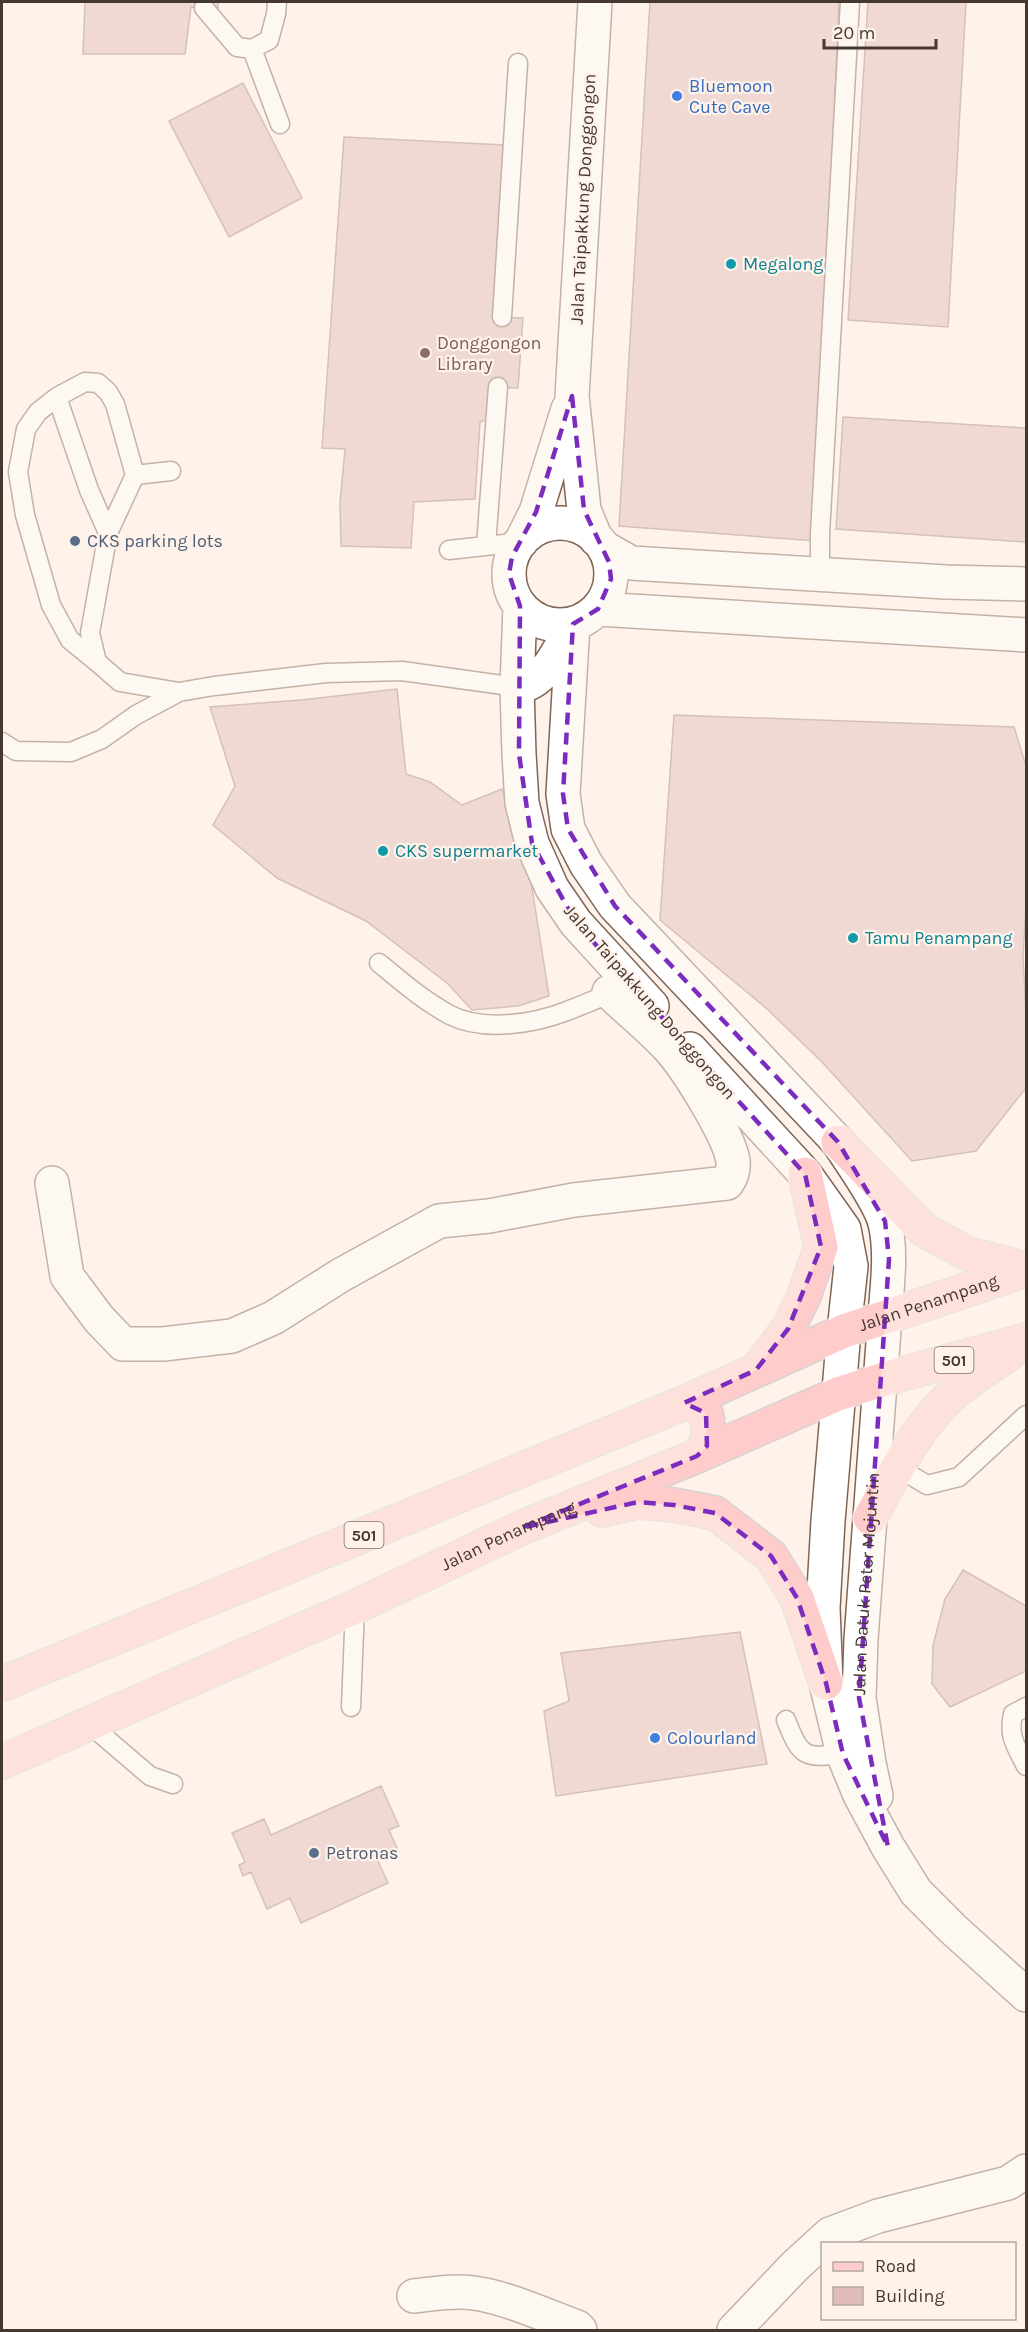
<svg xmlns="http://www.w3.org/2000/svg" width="1028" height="2332" font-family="Karla,sans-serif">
<rect width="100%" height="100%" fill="#fef2ea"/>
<path fill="#dfbbb9" stroke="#a68482" stroke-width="1.5" d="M85 2H218V8L191 7 185 54H83Z
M650 2H839L816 541 619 526Z
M868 2H966L948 327 848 320Z
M243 83 302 198 229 237 169 121Z
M344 137 504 145 495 317 523 318 518 388 491 387 488 419 480 422 475 499 414 502 411 548 341 546 340 503 345 449 322 448Z
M843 417 1026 428V542L836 529Z
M397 689 406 774 430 782 462 805 502 789 531 882 549 996 518 1006 472 1010 447 983 366 921 277 878 213 825 235 786 210 707 301 700Z
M674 715 1014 727 1026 766V907L1023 956 1026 1014V1088L976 1151 912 1161 822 1062 766 1008 660 920Z
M963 1570 1026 1606V1671L950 1707 932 1684 933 1645 945 1599Z
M740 1632 767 1764 556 1796 544 1711 569 1701 561 1653Z
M381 1786 399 1826 389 1830 397 1848 376 1857 388 1883 301 1923 290 1898 267 1909 251 1872 243 1876 239 1865 245 1862 232 1833 264 1819 271 1835Z"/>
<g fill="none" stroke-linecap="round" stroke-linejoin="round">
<g stroke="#7f6554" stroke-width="21">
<path id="service" d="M204 8 237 47 252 49 269 40 276 14 277 2
M252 49 280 124
M502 317 518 63
M57 397 89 490 108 533
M171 471 135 475 108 533 90 633 97 662 120 682 179 692
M486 545 498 387
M449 550 521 542
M820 574V534L850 2
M97 662 70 640 51 605 25 515 18 472 26 429 38 412 57 397 85 382 98 383 108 392 115 404 135 475
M2 742 16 751 71 752 102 739 136 715 179 692 214 686 326 673 402 671 517 687
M379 963C402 982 424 1001 450 1015 483 1032 534 1024 567 1011 584 1004 602 999 616 986
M897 1467 927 1485 959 1477 1026 1415
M351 1707 355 1607
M1026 1707 1013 1714C1008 1737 1016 1746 1026 1766
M786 1720C801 1758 804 1758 843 1754
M88 1723 150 1776 173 1784"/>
</g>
<g stroke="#7f6554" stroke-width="36">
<path id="minor" d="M595 2 572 396 584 510 596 539
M509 574a51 51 0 1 1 102 0a51 51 0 1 1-102 0Z
M521 542 536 512 568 409
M603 547 631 563 946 582 1026 584
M520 606 517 687 519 754 522 803 532 843 552 888 576 923 652 1006
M598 609 1026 635
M573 624 563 794 568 829 586 864 615 906 838 1142C851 1162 880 1202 885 1223 892 1253 887 1286 885 1316
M517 687C546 683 558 651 571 628
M690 1049 805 1174 844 1229 851 1266 844 1331
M52 1183 67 1276 99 1319 123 1344H163L232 1336 273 1318 341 1275 439 1221 489 1216 574 1200 727 1183C732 1176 734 1170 733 1161 729 1135 686 1066 667 1046 649 1027 628 1010 609 992
M414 2296C434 2294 454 2290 474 2293 505 2297 547 2316 577 2327L580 2330
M734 2330 795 2266 830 2234 878 2216 1008 2183 1026 2171"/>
</g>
<g stroke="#7f6554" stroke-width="36">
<g id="secondary">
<path d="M844 1331 828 1521 823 1608 826 1683 843 1754 860 1795 888 1847 916 1892 953 1929 1026 1995"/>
<path id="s1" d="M876 1796 869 1763 859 1698 861 1639 885 1316"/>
</g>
</g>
<g stroke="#d6d3d2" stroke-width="36">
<g id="primary">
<path d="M838 1142 924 1230 968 1254 1026 1269"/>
<path d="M759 1367 788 1329 804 1296 821 1247 805 1174"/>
<path d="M684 1403 695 1405 706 1413C710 1431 710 1443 697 1456"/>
<path d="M602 1510 638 1502 674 1505 715 1513 771 1556 797 1598 826 1683"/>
<path d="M870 1518C894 1475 915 1427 954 1393 971 1378 992 1366 1010 1353"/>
<path id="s2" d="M2 1684 684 1403 844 1331 1026 1270"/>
<path id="s3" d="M2 1762 355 1607 521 1528 697 1456 838 1394 881 1380 1026 1340"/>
</g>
</g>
<use href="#service" stroke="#fff" stroke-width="18"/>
<use href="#minor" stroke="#fff" stroke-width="33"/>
<use href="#secondary" stroke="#fff" stroke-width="33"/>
<use href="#primary" stroke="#fecdcb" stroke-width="33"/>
</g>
<path d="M0 0H1028V2332H0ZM572 396 584 510 609 562 611 579 598 609 573 624 563 794 568 829 615 906 838 1142 885 1221 889 1259 859 1698 888 1847 843 1754 826 1683 797 1598 771 1556 715 1513 674 1505 638 1502 521 1528 697 1456 707 1446 706 1413 684 1403 756 1370 788 1329 821 1247 805 1174 576 923 532 843 519 754 520 606 509 574 512 557 536 512Z" fill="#fef2ea" fill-opacity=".55" fill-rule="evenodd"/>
<path fill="none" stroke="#7b2cbf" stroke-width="4.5" stroke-dasharray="12 8" stroke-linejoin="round" d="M572 396 584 510 609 562 611 579 598 609 573 624 563 794 568 829 615 906 838 1142 885 1221 889 1259 859 1698 888 1847 843 1754 826 1683 797 1598 771 1556 715 1513 674 1505 638 1502 521 1528 697 1456 707 1446 706 1413 684 1403 756 1370 788 1329 821 1247 805 1174 576 923 532 843 519 754 520 606 509 574 512 557 536 512Z"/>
<g fill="#3f7fe0" stroke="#fef2ea" stroke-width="2">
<circle cx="677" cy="96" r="6"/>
<circle cx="655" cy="1738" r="6"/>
</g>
<g fill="#0f9aa8" stroke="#fef2ea" stroke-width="2">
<circle cx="731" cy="264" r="6"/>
<circle cx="383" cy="851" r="6"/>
<circle cx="853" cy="938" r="6"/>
</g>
<circle fill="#8d6e63" stroke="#fef2ea" stroke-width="2" cx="425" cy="353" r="6"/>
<g fill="#5c6f8a" stroke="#fef2ea" stroke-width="2">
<circle cx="75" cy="541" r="6"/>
<circle cx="314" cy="1853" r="6"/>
</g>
<g text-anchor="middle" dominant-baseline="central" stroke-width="4.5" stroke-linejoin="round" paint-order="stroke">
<g fill="#fef2ea" stroke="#7c7068" stroke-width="1.5">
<rect x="934.5" y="1347" width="39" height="26" rx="4.5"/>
<rect x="344.5" y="1522" width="39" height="26" rx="4.5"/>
</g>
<g font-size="16" font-weight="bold" fill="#443831">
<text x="954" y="1360">501</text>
<text x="364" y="1535">501</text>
</g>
<g font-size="18" fill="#366cbe" stroke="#fef2ea" text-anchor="start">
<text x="689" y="86">Bluemoon<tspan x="689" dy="21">Cute Cave</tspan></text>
<text x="667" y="1738">Colourland</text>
</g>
<g font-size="18" fill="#443831" stroke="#fef2ea">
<text transform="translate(583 199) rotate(-87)">Jalan Taipakkung Donggongon</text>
<text transform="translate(650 1002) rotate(49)">Jalan Taipakkung Donggongon</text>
<text stroke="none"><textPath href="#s2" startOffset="1002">Jalan Penampang</textPath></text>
<text stroke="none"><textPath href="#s3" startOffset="555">Jalan Penampang</textPath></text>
<text stroke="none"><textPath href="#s1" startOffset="214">Jalan Datuk Peter Mojuntin</textPath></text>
</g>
<g font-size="18" fill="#0d838f" stroke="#fef2ea" text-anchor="start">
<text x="743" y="264">Megalong</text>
<text x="395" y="851">CKS supermarket</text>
<text x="865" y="938">Tamu Penampang</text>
</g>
<g font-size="18" fill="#785e54" stroke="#fef2ea" text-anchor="start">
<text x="437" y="343">Donggongon<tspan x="437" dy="21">Library</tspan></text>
</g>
<g font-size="18" fill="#4e5e75" stroke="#fef2ea" text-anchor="start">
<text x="87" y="541">CKS parking lots</text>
<text x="326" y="1853">Petronas</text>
</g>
</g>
<rect width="1028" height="2332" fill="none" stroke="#443831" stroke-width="6"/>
<rect x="821" y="2242" width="195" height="78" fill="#fef2ea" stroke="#b4a8a0" stroke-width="1.5"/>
<rect x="833" y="2262" width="30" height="9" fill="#fecdcb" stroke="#b4a8a0" stroke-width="1.5"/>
<text x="875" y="2272" font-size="18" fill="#443831">Road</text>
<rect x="833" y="2287" width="30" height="18" fill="#dfbbb9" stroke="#b4a8a0" stroke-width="1.5"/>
<text x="875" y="2302" font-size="18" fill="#443831">Building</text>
<path d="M824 39v9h112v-9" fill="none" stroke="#443831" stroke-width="3"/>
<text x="833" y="39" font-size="18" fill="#443831" stroke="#fef2ea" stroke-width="4.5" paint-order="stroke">20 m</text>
</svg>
